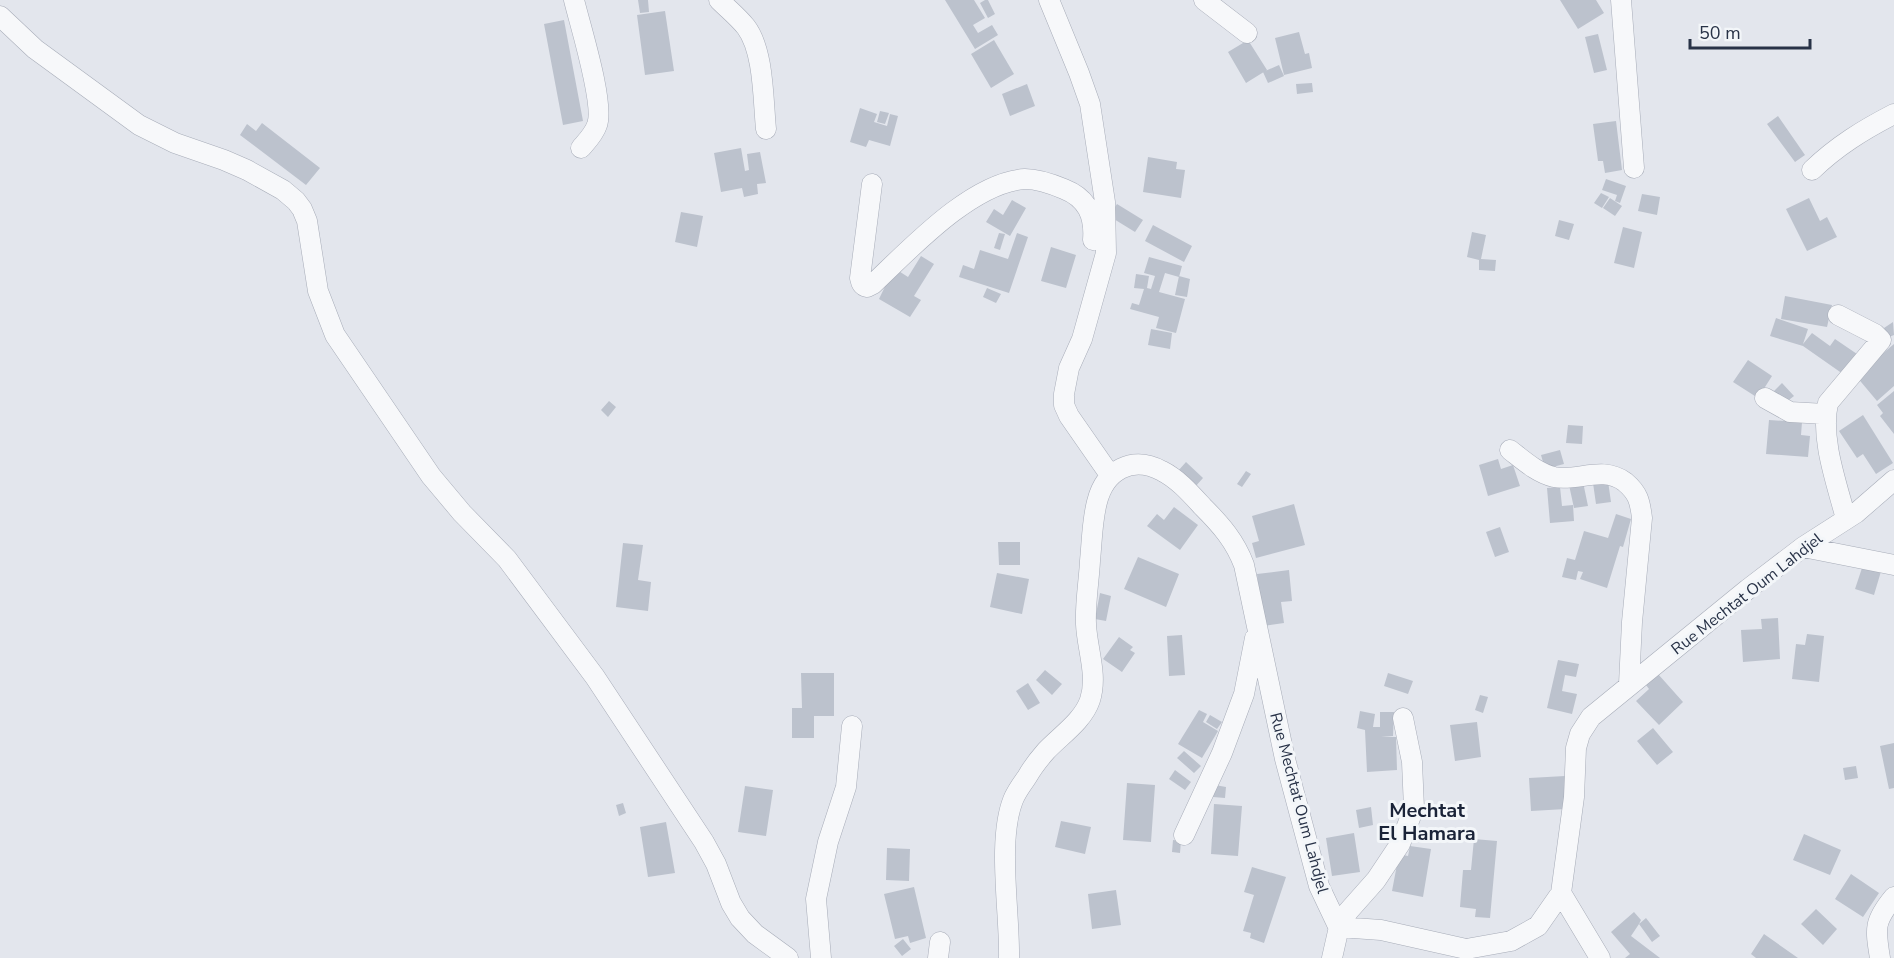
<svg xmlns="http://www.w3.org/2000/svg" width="1894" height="958" font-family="'Nunito Sans',sans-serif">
<rect width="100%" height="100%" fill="#e3e6ed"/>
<path fill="#bcc2cd" d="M638 0H648L649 12 640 13Z
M945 0H974L985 18 973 25 978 33 992 25 998 35 975 49Z
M985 0H988L995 14 988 18 980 3Z
M1560 0H1596L1604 13 1578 29Z
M665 11 674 71 645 75 637 15Z
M564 20 583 121 563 125 544 24Z
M1299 32 1305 54 1309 53 1312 68 1284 75 1275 38Z
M1598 34 1607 70 1594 73 1585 37Z
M994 40 1014 74 991 88 971 54Z
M1248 40 1267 70 1246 83 1228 52Z
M1279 65 1284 76 1268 83 1263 72Z
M1312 83 1313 92 1297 94 1296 84Z
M1027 84 1035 106 1010 116 1002 94Z
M860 108 877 114 874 122 887 126 890 114 898 116 890 146 869 140 866 147 850 142Z
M880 111 889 113 885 124 877 122Z
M1778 116 1805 155 1795 162 1767 124Z
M1616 121 1622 170 1605 173 1603 161H1598L1593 124Z
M262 123 320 168 306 185 240 135 247 124 256 131Z
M741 148 745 171 749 170 747 154 760 152 766 183 757 184 758 194 744 197 742 188 721 192 714 153Z
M1148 157 1177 162 1176 169 1185 170 1181 198 1143 192Z
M1606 179 1626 186 1620 203 1615 201 1617 195 1602 190Z
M1601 193 1609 197 1602 208 1594 203Z
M1642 194 1660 197 1657 215 1638 211Z
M1610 198 1622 206 1615 216 1603 208Z
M1809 198 1820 221 1827 217 1837 237 1807 251 1786 209Z
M1012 200 1026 208 1010 236 986 222 994 209 1003 215Z
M1117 204 1143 220 1135 232 1109 216Z
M681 212 703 216 697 247 675 242Z
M1559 220 1574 224 1569 240 1555 236Z
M1153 225 1192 246 1184 262 1145 241Z
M1623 227 1642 232 1634 268 1614 263Z
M1472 232 1486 235 1481 259 1496 260 1495 271 1479 270V260L1467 257Z
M999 233 1005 234 1000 250 994 248Z
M1017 233 1028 237 1009 293 959 277 963 265 974 269 980 250 1008 259Z
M1051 247 1076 255 1066 288 1041 281Z
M921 256 934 264 914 296 921 300 910 317 879 299 894 268 908 277Z
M1149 257 1182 266 1179 277 1165 273 1159 292 1185 299 1176 333 1156 328 1159 317 1130 309 1132 303 1139 305 1144 289 1134 288 1136 274 1149 276 1147 288 1151 289 1155 276 1144 273Z
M1179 276 1190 279 1187 297 1175 295Z
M987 288 1001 294 996 303 983 297Z
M1785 296 1832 305 1827 327 1781 319Z
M1776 318 1808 329 1803 344 1812 333 1830 346 1835 339 1857 354 1843 374 1803 346 1770 336Z
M1893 322 1894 335 1889 337 1884 328Z
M1151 329 1172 333 1170 349 1148 345Z
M1894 344V386L1877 401 1856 376Z
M1748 360 1772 376 1758 398 1733 382Z
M1782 383 1794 396 1785 403 1774 391Z
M1894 391V434L1880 416 1883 413 1877 405Z
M609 401 616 407 608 417 601 410Z
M1863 415 1893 463 1876 474 1863 454 1857 458 1839 431Z
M1769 420 1802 422 1801 435 1810 436 1808 457 1766 454Z
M1568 425 1583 426 1582 444 1566 443Z
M1560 450 1564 464 1545 469 1541 455Z
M1498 459 1501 469 1513 465 1520 486 1488 496 1479 465Z
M1186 462 1203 478 1195 487 1178 471Z
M1246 471 1251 474 1242 487 1237 484Z
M1608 481 1611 502 1596 504 1593 483Z
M1583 482 1588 506 1574 508 1569 485Z
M1560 487 1562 506 1573 505 1574 521 1550 523 1547 488Z
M1294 504 1305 545 1256 558 1252 543 1259 541 1252 516Z
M1174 507 1198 525 1180 550 1147 526 1157 514 1164 520Z
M1616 514 1631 519 1623 547 1620 546 1607 588 1580 579 1583 572 1578 571 1576 580 1562 577 1567 558 1575 560 1584 531 1608 538Z
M1500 527 1509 552 1495 557 1486 532Z
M998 542H1020V565H999Z
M623 543 643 545 638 580 651 582 648 611 616 607Z
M1138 557 1179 574 1166 607 1124 589Z
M1864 562 1882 568 1874 595 1855 589Z
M1289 570 1292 601 1281 602 1284 623 1263 626 1257 574Z
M997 573 1029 579 1022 614 990 607Z
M1100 593 1111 596 1106 621 1095 619Z
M1778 618 1780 659 1743 662 1741 630 1762 629 1761 619Z
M1807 634 1824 636 1819 682 1792 679 1796 644 1805 645Z
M1182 635 1185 675 1169 676 1167 636Z
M1119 637 1133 647 1130 650 1135 653 1122 672 1103 659Z
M1558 660 1579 664 1576 677 1565 675 1562 691 1577 694 1572 714 1547 708Z
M1045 670 1062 684 1052 695 1036 680Z
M801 673H834V716H814V738H792V708H802Z
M1388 673 1413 681 1408 694 1384 686Z
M1658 674 1683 702 1659 725 1636 701 1649 689 1646 685Z
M1028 683 1040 703 1028 710 1016 691Z
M1480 695 1488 697 1483 713 1475 710Z
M1199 710 1207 714 1203 722 1218 731 1202 758 1178 744Z
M1360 711 1375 714 1373 727H1380V712H1394L1393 736 1381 737H1396L1397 770 1367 772 1365 730 1357 728Z
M1210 715 1222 722 1217 729 1206 722Z
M1477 722 1481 757 1455 761 1450 725Z
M1653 728 1673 752 1657 765 1637 741Z
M1894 743V788L1889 789 1880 746Z
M1184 751 1201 766 1194 773 1177 758Z
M1856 766 1858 778 1845 780 1843 768Z
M1175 770 1191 782 1185 790 1169 779Z
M1565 776 1566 809 1531 811 1529 778Z
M1127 783 1155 785 1151 842 1123 840Z
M1215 785 1226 787 1225 798 1213 797Z
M745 786 773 790 766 836 738 832Z
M623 803 626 813 619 816 616 805Z
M1214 804 1242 806 1238 856 1211 854Z
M1371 807 1373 825 1359 828 1356 810Z
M1061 821 1091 827 1085 854 1055 847Z
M666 822 675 873 648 877 640 827Z
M1354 833 1360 872 1332 876 1326 838Z
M1804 834 1841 850 1830 875 1793 860Z
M1474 839 1497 841 1490 918 1475 917 1476 909 1460 907 1463 870H1471Z
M1173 840 1181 841 1180 853 1172 852Z
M1410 846 1431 849 1423 897 1392 891 1399 854 1408 856Z
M887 848 910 849 909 881 886 880Z
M1252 867 1286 877 1264 943 1250 938 1251 933 1243 931 1254 895 1244 892Z
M1851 874 1879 893 1863 917 1835 899Z
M914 887 926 938 910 943 908 936 895 939 884 894Z
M1116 890 1121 925 1092 929 1088 894Z
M1816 909 1837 929 1823 945 1801 924Z
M1634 912 1641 920 1639 924 1646 918 1660 936 1652 942 1639 924 1631 936 1660 958H1625L1630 954 1611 932Z
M1764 934 1798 958H1756L1751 954Z
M903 939 911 949 902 956 894 946Z"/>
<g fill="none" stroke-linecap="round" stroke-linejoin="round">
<g stroke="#a7acb8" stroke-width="21">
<path id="street" d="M574 0C580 25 605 104 597 125 594 134 587 141 581 148
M719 0C728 9 738 17 746 27 764 51 763 99 766 129
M1049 0 1079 73 1090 104 1105 202 1106 253 1082 339 1069 368 1064 394V405L1069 416 1110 475
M1204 0 1247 33
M1621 0 1634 168
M0 16 35 49 139 125 175 143 224 160 247 170 283 190 296 201 302 209 307 221 318 291 335 335 431 476 462 513 507 559 595 677 704 842 716 864 731 903 740 918 755 934 788 958
M1812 170C1837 146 1863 130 1894 114
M872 184 860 278C861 283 862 286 867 287L873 284C910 249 972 182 1025 179 1038 179 1052 184 1064 189 1087 198 1095 216 1093 240
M1838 315 1875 334 1881 340 1828 403C1820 439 1837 484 1846 519
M1765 398 1790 412 1825 414
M1510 450C1523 460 1537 473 1554 477 1578 482 1602 465 1625 482 1638 493 1640 501 1642 518L1632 622 1629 684
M1803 547 1894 565
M1184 835 1222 753 1244 694 1255 638
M1561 893 1600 958
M1337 924 1376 880 1400 844 1414 808 1412 762 1403 718
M821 958 816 899 828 842 846 787 852 726
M938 958 940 942
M1009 958C1010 913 997 841 1013 800 1016 792 1022 784 1027 777 1032 768 1039 759 1046 751 1060 736 1083 721 1090 700 1098 675 1087 649 1086 624 1085 603 1089 581 1090 561 1092 541 1092 521 1097 502 1105 470 1132 455 1162 471 1178 479 1191 494 1203 507 1221 525 1235 541 1244 565L1285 759 1319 886 1337 924 1339 927 1381 930 1466 949 1511 941 1538 926 1561 893 1574 797 1576 748 1580 734 1591 717 1748 589 1803 547 1856 513 1894 480
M1332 958 1339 927
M1880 958C1875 928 1874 921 1894 897"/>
</g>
<use href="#street" stroke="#f7f8fa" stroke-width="20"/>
</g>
<g text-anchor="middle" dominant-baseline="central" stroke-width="6" stroke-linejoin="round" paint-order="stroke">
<g font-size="16" fill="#283247" stroke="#f3f6f9">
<text transform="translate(1747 594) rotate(-38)">Rue Mechtat Oum Lahdjel</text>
<text transform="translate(1299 803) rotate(75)">Rue Mechtat Oum Lahdjel</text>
</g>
<g font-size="20" font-weight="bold" fill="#1a2338" stroke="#f3f6f9">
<text x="1427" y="810">Mechtat<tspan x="1427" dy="23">El Hamara</tspan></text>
</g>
</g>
<path d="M1690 39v9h120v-9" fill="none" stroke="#283247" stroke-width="3"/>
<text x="1699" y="39" font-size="18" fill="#283247" stroke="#f3f6f9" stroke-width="4.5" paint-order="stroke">50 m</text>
</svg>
